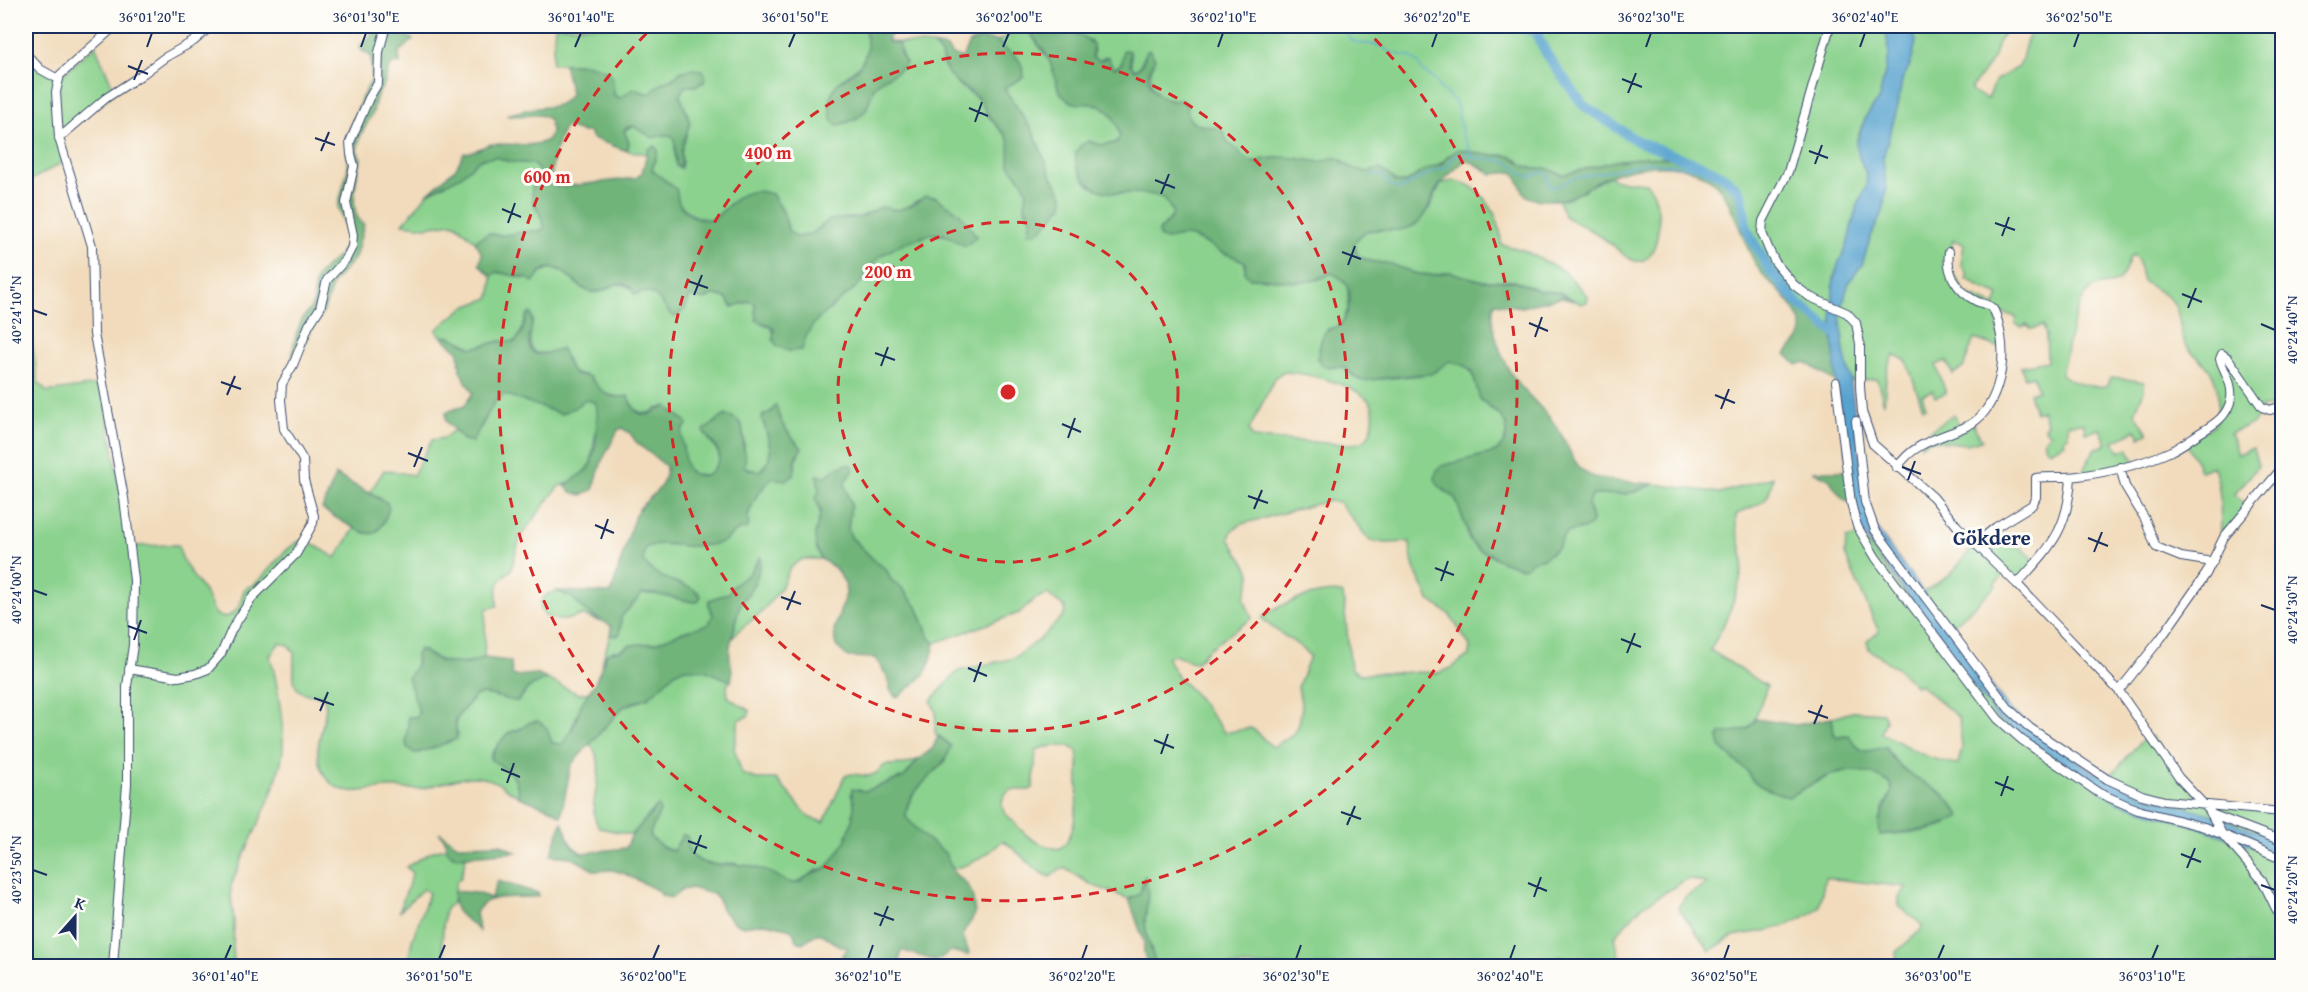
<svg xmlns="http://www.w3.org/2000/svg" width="2308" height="992" font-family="'Gentium Book Plus',serif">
<rect width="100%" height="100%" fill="#fdfcf7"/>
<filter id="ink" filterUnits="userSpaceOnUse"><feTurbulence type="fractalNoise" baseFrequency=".0167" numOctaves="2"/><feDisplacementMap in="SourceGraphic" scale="12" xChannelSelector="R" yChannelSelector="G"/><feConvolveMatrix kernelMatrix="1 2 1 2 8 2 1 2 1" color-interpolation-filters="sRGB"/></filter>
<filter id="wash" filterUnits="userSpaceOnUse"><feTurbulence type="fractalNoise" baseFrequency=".008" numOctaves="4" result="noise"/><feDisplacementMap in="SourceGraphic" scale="24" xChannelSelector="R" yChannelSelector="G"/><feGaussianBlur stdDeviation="1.35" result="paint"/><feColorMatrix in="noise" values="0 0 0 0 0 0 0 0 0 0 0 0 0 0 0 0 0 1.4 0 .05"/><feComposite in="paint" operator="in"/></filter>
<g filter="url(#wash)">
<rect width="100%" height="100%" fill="#f1dbbc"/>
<path fill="#8bd28e" stroke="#538076" stroke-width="1.5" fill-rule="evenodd" d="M555 26H859L864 28C880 70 843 67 833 93L866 110C869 101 871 90 878 83 887 75 898 74 905 63L898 45 893 42 932 45 937 48 941 53 943 65 956 83 981 101 989 117 1008 138 1011 148 1009 165 1023 182 1027 192 1025 210 1031 218 1030 228H1043L1053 216 1063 195 1051 176 1033 131 1004 88 1024 77 1013 54 1008 52 997 41 1026 27 1050 62 1059 89 1071 101C1098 104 1113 105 1121 135L1116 143 1101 145 1089 141 1078 169 1090 186 1119 194 1145 192 1164 198 1173 212 1171 218 1159 231 1192 237 1245 262V273L1250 278C1279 277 1305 290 1331 273L1341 277 1348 285V309L1341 326 1328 329 1321 341 1317 359 1329 367H1343C1347 370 1352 376 1357 379 1362 382 1427 375 1434 372 1440 370 1442 362 1448 361 1453 360 1462 364 1466 367 1477 375 1475 392 1484 403 1489 409 1497 411 1502 417 1509 427 1507 443 1497 451 1491 456 1459 461 1449 464L1443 490 1455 498 1467 529V536L1474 546 1497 559 1521 568 1529 564 1533 560 1544 558 1559 546 1564 535 1569 532 1589 527 1592 519 1588 504 1593 495 1636 492 1654 484 1720 493 1773 477C1767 510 1760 500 1736 515 1734 530 1743 546 1743 562 1741 589 1724 627 1710 650L1767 686 1753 724 1725 752 1747 771 1752 780 1788 797C1819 781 1860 752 1891 785L1892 792 1883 808 1880 835 1926 831 1947 824 1945 795C1923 782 1898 771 1886 747 1858 754 1866 753 1845 736L1838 737 1834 734 1832 718 1855 711 1883 713 1886 720 1881 733C1909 746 1924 760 1958 764L1962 748 1959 718 1919 684 1916 686 1899 670 1869 649 1867 640 1879 632 1845 555 1846 539 1861 535 1998 719 2186 822 2282 859V966H1900L1897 962 1896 952 1921 930 1922 925 1899 906V897L1907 887 1825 878 1819 907 1814 912 1790 924 1770 930 1733 936 1710 951 1678 908 1685 897 1707 884 1692 879H1687L1641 907 1615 936 1621 966H1567L1561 957 1539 966H1156C1152 952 1145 935 1145 920 1146 903 1148 894 1144 877L1140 894 1129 899 1092 885 1066 869H1060L1050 877 1040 872 1004 841H1002C988 855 972 865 952 869 945 845 918 838 906 818 905 797 930 774 945 762L946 741 935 733 936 712 931 701 958 671 1014 658 1040 639 1065 614V607L1047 594 1035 599 1019 613 935 643 929 637 917 607 901 587 891 580 886 569 877 563 851 537 848 529 851 504 845 487V481L853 471 835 469 826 476H818L819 490 816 499 821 517 815 535 821 559H802L796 563 789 570 781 588 761 613 738 631 732 639 739 607 742 600 747 596 761 560 760 557 750 573 732 587 729 593 709 600V606L713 615 709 624 655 643 630 645 621 650 612 651 605 655 601 666 610 635 617 636 620 633 621 617 642 594H655L693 602 698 592C677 579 659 583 643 561L645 548C660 540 677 547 693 546 701 546 709 544 717 543 731 540 729 531 746 528 749 510 755 489 772 478H791C798 469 794 458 801 448 790 436 779 423 776 407L762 419C767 435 778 457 760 471H755L743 466C746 453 744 437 742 424L727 415C715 422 710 424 708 438 719 456 727 454 708 475L693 474 685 467 681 435 685 426 683 419 671 411 657 408C645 418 636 413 629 400L603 393 585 375C562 376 572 357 559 349L546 353H535C526 343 531 332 533 320L527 315 519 338 511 343 500 341 473 348 445 336 442 337 436 330 463 308 489 298C494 290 489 278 494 272 505 273 516 277 526 278 539 279 544 266 556 269 571 273 577 289 591 292 611 296 615 270 636 294 653 288 662 301 670 314H680L690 296 699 298 712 294 726 298 731 302 743 304 751 301 755 304 756 320C777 331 770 324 777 346L789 351 803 343 808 329 818 317 830 309 862 280 879 256 913 238H921L929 234 949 236 967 226C961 211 946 208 936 197L916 201 912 205 898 210 881 207 861 217 829 220 813 233 797 237 789 232 783 211 772 194C740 186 734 202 713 220 696 219 689 214 677 201 679 184 662 181 652 170L654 164 649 149 646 154 627 151 629 143 624 131 632 126 673 137C677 146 674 156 676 166L679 168 682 164 681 152 688 128V115L680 96 683 88 687 86H695L704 82 703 70C682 68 665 82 650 94 637 89 631 90 620 98L614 95 613 82 586 64H552ZM1282 372C1304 372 1354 384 1369 401 1377 410 1373 432 1365 440 1359 445 1349 444 1342 444L1253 438 1249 430 1275 378ZM1328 501 1339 502 1370 541 1387 543 1410 542 1411 555 1414 568 1429 600 1449 614 1470 646 1469 655 1451 668 1439 673 1417 672 1360 674 1351 669 1343 594C1327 587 1273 605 1262 618 1276 634 1297 640 1310 656L1298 687 1302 708 1298 727 1294 733 1274 747C1264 743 1260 731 1250 728L1225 733 1195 694 1177 676 1167 657 1174 655 1196 663 1207 650 1252 618 1244 599 1251 577 1248 568 1229 539 1232 530 1242 524ZM1054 746H1070L1078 752C1078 773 1081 840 1058 849 1027 842 1025 833 1004 812 1000 803 1002 796 1010 790H1029L1033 788 1036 751 1041 748Z
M1058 26H1880L1887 37 1889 55 1879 99 1866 116 1857 138 1859 157 1867 176 1866 186 1855 213 1847 245 1835 273 1833 285V332C1799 305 1769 277 1750 238 1745 227 1746 217 1744 206 1742 197 1732 186 1726 178L1646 157 1615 161 1563 175 1545 168 1534 169 1523 165 1516 158 1505 155H1486L1459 149C1443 160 1417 186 1395 182L1388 174C1372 173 1354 173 1342 160 1335 160 1329 161 1323 162 1304 163 1276 151 1258 163L1250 162 1244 158 1228 143 1222 130C1213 125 1205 128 1197 125 1189 122 1182 107 1177 101 1156 102 1144 80 1154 63L1147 51 1138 69 1135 70 1131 67V55L1123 51 1122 63 1115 68 1112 66 1106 56 1099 61 1092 57 1094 50 1091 41Z
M1910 26H2008L1998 42 1993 59 1971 89 1973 93 1988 99 1996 80 2019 67C2026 53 2023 34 2039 26H2282V406L2262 407 2254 423 2230 433 2238 454 2253 448 2258 466 2234 495 2249 508 2221 541C2220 515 2223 490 2213 466L2201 471 2186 443 2215 424C2220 401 2220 380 2204 363 2198 357 2191 352 2187 346 2177 332 2182 313 2173 302 2165 293 2152 288 2143 281L2138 260 2134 255 2130 257C2117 301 2106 273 2087 293 2073 309 2067 352 2061 374 2073 384 2092 388 2107 386L2109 379 2113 377 2144 382V390L2135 413 2148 433 2140 437 2136 430 2114 441 2119 452 2128 448 2136 463 2080 476 2094 450 2107 444 2100 429 2085 433 2084 423 2068 424V436L2064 439 2065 443 2049 451 2044 446 2046 444 2043 441 2050 434 2044 428 2047 423 2042 410 2035 413 2029 393 2038 390 2033 376 2025 378 2021 366 2047 361 2046 335 2043 326 2031 329 2027 324 2022 327 2015 324 2016 317 2003 313 1996 316 2001 348 1974 339 1963 368 1953 374 1946 361 1936 365 1946 393 1935 397 1933 391 1922 395 1926 407 1923 408 1906 360 1894 355C1884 366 1886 389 1884 404L1877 379 1851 381 1844 352 1840 313 1849 282 1862 265 1870 239 1882 212 1886 191 1883 158 1898 105 1902 80 1911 63 1916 41ZM1953 240 1964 244 1961 264 1968 275 1966 278 1980 287 1999 295 1995 306 1966 294 1948 265Z
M95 45 115 92 59 138 65 161 26 183V54L58 79Z
M496 157 510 162 533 164 544 177 542 182 535 185C526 208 546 213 544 229L540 232C524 228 508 240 489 233L475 241 457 225 452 223 426 227 403 224 428 193 461 176 480 159Z
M1609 176 1615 180 1646 183C1664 195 1663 258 1640 261 1633 262 1628 258 1623 254 1612 245 1601 235 1589 229 1580 224 1572 221 1564 216L1559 200 1569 198Z
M1452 181C1481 182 1502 217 1501 244L1523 250 1564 271 1588 296 1587 302 1581 304 1560 292 1541 291 1515 281H1483L1449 272 1434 275 1417 274 1391 264 1376 263 1358 256 1354 244C1368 216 1398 241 1421 220 1431 210 1434 194 1442 183Z
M26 302 38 382 47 392 102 384 130 546 178 545C182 564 194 577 205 593 209 599 211 608 216 614 225 623 238 611 241 602 242 598 242 592 245 589 249 586 254 586 257 582 272 569 286 544 305 539L336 558 355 528C363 532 370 537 378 530L387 503 370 492 384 470 413 475 432 440 444 438 454 430 464 440C492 428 482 408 504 393L555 412 576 407 584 399 595 402 599 412 591 462C586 472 571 485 559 486L520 537 511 570C494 585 498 583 497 606L486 609 484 658C463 668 441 664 423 650L416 655C418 667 411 672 409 683 414 693 421 707 417 717H411L408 719C410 728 404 737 407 747L419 753 429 747 450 741 458 735C450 717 466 709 476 695 489 692 502 699 515 701L520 699 528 688 547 679 578 694 590 692C578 708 574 727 563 744L554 745 550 739 524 727 508 733 492 753 491 756C496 762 502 763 507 768 515 775 518 788 519 797 507 790 497 780 483 778 463 774 443 784 424 788 411 791 400 787 387 788 369 789 345 798 330 782 300 752 337 712 322 696 286 694 295 681 294 652L288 645 279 643 270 656C277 679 286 734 282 757 273 802 247 843 231 886 230 898 233 909 234 921 234 934 232 947 234 960L226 966H26Z
M1954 414 1961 428 1972 423 1982 440 1966 444 1930 440 1920 446 1929 431Z
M1996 527 2012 543 2014 541 2037 562 2017 584 2006 573 1994 584 1996 586 1949 629 1922 593 1950 575 1976 543Z
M557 591 573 598 589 614 601 622 582 615 566 620H558L545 616C535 603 544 593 557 591Z
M695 667 714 672 731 681 727 685 728 697 750 711 748 716 739 720 734 748 742 774 756 779H776L810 818 824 822 845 776 852 774 868 776 875 774 885 765 906 764 919 759 904 777 865 791 851 793 854 803V810L851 828 846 841 827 868 817 870 796 883 784 882 774 874 755 868 733 863 719 865 703 863 690 854 683 835 673 851 664 848 650 837V833L660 811 654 809 632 835 600 828C585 810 602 783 598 762 597 755 594 749 590 744L624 706 641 701 680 669Z
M2151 736 2202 803 2282 812V841L2142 795 2107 780 2140 742Z
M445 848 452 855 466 857 461 877 456 882 453 902 446 909 444 915 442 943 444 953 451 966H407L412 941 429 893 423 889 399 912 412 875 411 871 406 867 433 851Z"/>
<path fill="#70b479" stroke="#46726c" stroke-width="1.5" d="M377 26H393L392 31 401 37H409L413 40 399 52 400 64 394 63 389 68 384 84 376 97 373 112 360 137 357 150 361 159C357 172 350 206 358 218 360 221 362 223 364 225L355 258 333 283 323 313 313 327 293 365C291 352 296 332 302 320 305 314 310 310 313 304 316 295 312 285 317 277 325 264 343 257 347 242 351 227 340 220 338 206L348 169 347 136 362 97 372 79 371 56 361 50 360 46 374 32Z
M859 26H896L887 39 889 42 899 44 900 53 906 63C898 74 887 75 878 83 870 90 871 101 866 109 861 119 847 122 837 126 826 117 828 93 838 83 842 79 846 77 850 75 866 63 871 46 864 28Z
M1027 26H1058L1084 37 1093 44 1092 57 1099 61 1108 57 1112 66 1115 68 1122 63 1123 51 1125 50 1130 51V64L1135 70 1141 66 1147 51 1150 50 1155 59C1154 64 1151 67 1149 72 1146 84 1157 97 1169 100 1173 102 1178 99 1182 101 1189 103 1186 116 1191 121 1198 128 1213 125 1222 130L1228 143 1238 150 1244 158 1255 163 1264 159 1287 157 1321 162 1331 158H1337L1352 168 1367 172 1380 169 1388 174 1395 182 1405 183 1425 170 1442 164 1447 157 1459 149 1486 155 1512 156 1523 165 1533 169 1545 168 1563 175 1615 161 1646 157 1670 158 1712 170 1726 178 1742 196 1750 236 1770 271 1797 302 1833 332 1836 382 1805 362 1797 365 1786 354C1791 348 1801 340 1802 332 1805 318 1781 292 1771 283 1740 257 1739 195 1705 176 1677 160 1635 165 1607 177 1594 182 1578 195 1567 198 1560 201 1533 201 1527 196 1520 190 1520 178 1513 172L1492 174 1474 163 1465 160C1455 169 1446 177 1438 187 1429 200 1428 219 1413 226 1391 238 1368 218 1354 244L1358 256 1369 261 1391 264 1417 274 1434 275 1449 272 1483 281H1515L1541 291 1560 292 1574 301 1562 297 1522 307 1495 303C1486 322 1504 365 1516 381 1529 397 1545 410 1556 426 1567 440 1571 463 1586 473 1600 482 1637 482 1654 484L1627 494 1593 495 1588 504C1588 512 1596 520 1589 527L1569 532 1564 535 1559 546 1544 558 1533 560 1526 567 1521 568 1497 559 1490 554 1479 550 1470 541 1467 529 1455 498 1438 485 1435 478 1437 470 1441 466 1496 452 1505 441 1507 432 1506 424 1500 415 1480 399 1472 372 1464 365 1450 361 1431 374 1401 376 1362 381 1343 367 1323 366 1317 359C1324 339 1316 332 1340 326 1353 306 1356 283 1331 273 1305 290 1279 277 1250 278L1245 273V262C1237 256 1228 256 1219 251 1200 239 1189 231 1166 240L1159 237V231L1171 218 1173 212 1164 198C1136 186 1100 205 1082 175 1077 168 1075 160 1076 152L1081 145 1089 141 1101 145 1116 143 1120 136C1109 87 1081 114 1064 97 1055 89 1055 73 1050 62 1045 49 1033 39 1026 27Z
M980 39 997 41C1009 55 1023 54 1024 77L1004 88 1033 131 1051 176 1063 195V205L1043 228 1036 233H1028L1031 218 1025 205 1027 192 1023 182 1009 165C1011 128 1006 141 989 116 984 109 982 102 976 96 968 89 957 85 950 76 942 66 944 52 932 45L947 48 952 55 962 58 969 43Z
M564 64C581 64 602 63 613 78L614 95 620 98 633 89 650 94 661 83 673 79 680 72 692 69 703 70 706 77 704 82 695 86H687L683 88 680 96 690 122 681 152V168L677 166C674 156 677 146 673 137L663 135 653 138 633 126 626 128 624 131 629 143 627 151 592 138 589 132H581L566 126C558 135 548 173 553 185L560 187 636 178 642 173 648 149 655 146 658 151 652 170 676 189C678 193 677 199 679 203 686 216 699 220 713 220 733 203 742 184 772 194L783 212 789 232 797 237 813 233 829 220 861 217 881 207 898 210 912 205 925 196 936 197C943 204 951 206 958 212 965 217 970 229 977 236L966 246C953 242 945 229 928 235 912 240 896 246 882 255 873 261 868 273 862 281 841 305 808 315 802 350L789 351 777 346 773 339 774 330 771 326 756 320 755 304 749 301 732 307 726 298C714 294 714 293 704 300L690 296 685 309 675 317C660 310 660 285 636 294L633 293 632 288C613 276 609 294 592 292 575 290 562 258 542 271 538 274 536 279 533 282L527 278 497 272 491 276 479 264 482 254 475 241 489 233C506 239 515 231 531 231 537 230 538 233 544 229 546 217 530 204 532 187L543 181 544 177 533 164 510 162 496 157 480 159 461 176 428 193 456 168 464 153C475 153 482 146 492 144 504 143 541 149 549 138 553 133 550 125 549 119L541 115 508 116 507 115C517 112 527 109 537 108 552 106 562 108 571 93Z
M531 313C537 324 520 349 537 354 545 356 554 349 562 349L571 370 575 374 590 377C602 392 607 400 628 396 630 404 637 417 649 414 654 413 659 408 667 406L674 414 686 421 687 425C679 432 682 438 683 447 685 466 685 478 708 475 729 454 717 451 704 432L705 429C713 426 718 418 727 415 744 421 743 426 743 442 743 453 748 453 744 466L750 470 760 471C778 457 767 435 762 419L763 415 771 412 776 405C779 423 790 436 802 448L796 456 794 475 786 480 772 478 757 495 747 517 749 524 746 529C735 529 734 533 726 540 721 545 705 545 698 546 681 548 661 539 645 548L643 561C661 585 690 581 701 596L698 602H693L655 594H642L621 617 620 633 617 636 610 635 611 627 610 625 586 612 573 598 557 591 611 593 635 515C646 495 666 494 666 466L637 443 630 433 622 428 618 430 602 461 593 490 582 495 571 492 565 486C572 480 582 475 588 468 596 457 600 414 595 402L584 400 576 407 561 414 504 394 494 403 472 442 464 440 446 421V412L464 406 473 393 460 371 459 352 442 337H451L473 348 500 341 515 342 522 332 527 315Z
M847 464 853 466V471L845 481V486L851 504 848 529 851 537 877 563 886 569 891 580 901 587 917 607 929 637 935 643C929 674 924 677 899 696L895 697 890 689 887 676 875 658 848 657 836 646 835 641 834 630 846 594 845 583 835 568 821 559 816 547 815 534 821 511 816 499 819 490 817 475 826 476 835 469Z
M1813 471H1847L1851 503 1842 498 1829 479Z
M336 475 387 503 389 509C386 516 382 530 374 533 364 537 332 515 322 509Z
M760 557 761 560 756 581 739 607 730 646C727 659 735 668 731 681L704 670 684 668 675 673 649 697 624 706 571 765 561 816 551 809 519 797C517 772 508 771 490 759L500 742 508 733 521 729 530 722 538 721 547 728 552 743 563 744 575 724 581 704 595 683 607 653 621 650 630 645 655 643 682 632 709 624 713 615 709 606V600L729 593 732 587 750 573Z
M419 649 441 662 468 664 484 658 509 661 511 662 512 674 515 676 536 674 547 679 528 688 518 701C504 702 491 691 476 695L455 719 457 739C449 742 420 753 414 753L407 747C404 736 410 727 408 717H417L419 712 408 678 417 664 416 655Z
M1832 718 1834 734 1838 737 1849 736C1862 756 1866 752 1886 747 1900 781 1945 783 1960 816 1930 834 1912 830 1880 835L1879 822 1892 792 1890 783C1848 757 1826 777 1788 797L1762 787 1752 780 1747 771 1720 747 1718 738 1721 734 1748 729 1756 719 1796 725Z
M938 736 951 746C945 773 904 788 906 817L922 835 945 853 955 874 965 882 972 893 975 914C966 934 957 927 969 952L968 955 951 951 936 961 901 950 899 966H835L848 948 838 945 822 934H816L802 943 797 941 793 932 788 928 765 923 744 926 735 923 721 909 718 899 713 894 691 888 682 890 672 898 663 896 655 889 623 873 612 870 595 871 571 857 551 855 562 822C569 835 566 844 582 853L626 848 632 835 658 806 660 811 650 833V837L664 848 673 851 683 835 687 836C691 849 684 851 698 860 712 869 736 861 753 867 760 869 769 871 775 875 785 880 789 885 801 882 812 869 822 873 828 866 843 849 852 829 854 807 855 800 850 796 852 789L865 791 904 777 919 759 933 748Z
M439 832 458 845 500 844 516 852 456 857C442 851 449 849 445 840Z
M1145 875 1148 895 1145 921 1146 932 1156 966H1148L1144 953V942L1129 899 1140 894Z
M498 881 538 893V896C519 901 487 889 476 913L479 931C466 916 451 917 454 891L476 893 491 898Z"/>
<path fill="#57a3cf" stroke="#396996" stroke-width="1.5" d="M1880 26H1910L1916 41 1911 63 1902 80 1898 105 1883 158 1886 191 1882 212 1870 239 1862 265 1849 282 1840 313 1844 352 1851 381 1865 502 1871 521 2009 709 2088 768 2142 795 2211 814 2282 841V859L2229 837 2118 802 1998 719 1857 525 1836 382 1832 322 1833 284 1838 264 1847 245 1855 213 1866 186 1867 175 1859 157 1856 144 1866 116 1879 99 1889 55 1887 37Z"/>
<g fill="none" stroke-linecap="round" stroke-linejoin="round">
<path stroke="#57a3cf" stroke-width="1.5" d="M1337 26 1345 30 1350 39 1355 42 1382 46 1389 52 1411 57 1418 63 1423 72 1433 78 1440 88 1456 103 1463 137 1473 157C1484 160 1496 158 1507 162 1515 164 1519 173 1526 176 1536 178 1538 168 1548 175V182L1551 187 1559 186 1571 179 1649 162 1712 170
M1502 26C1513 33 1525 30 1538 38
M1373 175H1382L1391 186 1400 189 1428 174 1447 167 1455 155H1471"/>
<path stroke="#57a3cf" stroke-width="10" d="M1536 26 1539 40 1549 58 1583 105 1637 141 1712 170 1726 178 1737 189 1742 196 1746 225 1750 236 1770 271 1797 302 1837 335"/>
</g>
</g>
<g filter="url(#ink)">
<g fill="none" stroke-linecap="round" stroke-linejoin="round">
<g stroke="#3b496c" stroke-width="10">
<path id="minor" d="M1830 26 1788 172 1763 221 1762 233 1769 250 1775 262 1794 285 1810 297 1847 313 1856 323 1860 344V387L1862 412 1873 444 1933 497 1957 526 2017 584 2119 691 2179 778 2209 810 2222 834 2262 880 2282 921
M26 54 40 69 58 79
M59 138 106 98 140 76 164 58 194 41 211 26
M1836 382 1851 503 1857 526 1876 558 1998 719 2022 740 2099 793 2138 810 2204 827 2282 859
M1856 421 1865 502 1875 530 2009 709 2030 728 2107 779 2142 795 2165 801 2282 812
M2120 467 2125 486 2145 519 2156 547 2181 557 2213 562
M1897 468C1914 441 1942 438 1967 426 1997 412 2006 365 2001 336 1999 327 1998 316 1993 309 1989 304 1982 304 1976 301 1957 291 1946 273 1949 252
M1976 543 1996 527 2032 505 2036 497V478C2050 476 2064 478 2078 476 2108 472 2143 464 2171 451 2181 446 2189 440 2198 434 2213 425 2228 417 2231 398 2233 383 2224 372 2220 359L2222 354 2228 358 2262 407 2270 410 2282 406
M2017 584C2051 546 2068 531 2071 477
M129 669 178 677 195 674 208 669 221 654 232 629 251 599 296 554 313 523 314 516 304 480 303 460 284 429 281 400 282 384 293 365 309 325 320 308 327 280 346 259 352 247 353 235 346 203 354 166 351 154 350 142 369 98 378 83 379 52 386 26
M2119 691 2161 638 2206 574 2224 537 2282 468
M2211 814 2282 841
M113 966 127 784V686L133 645 134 580 124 498 94 334 92 246 59 138 56 92 60 75 115 26"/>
</g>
<use href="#minor" stroke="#fff" stroke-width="8"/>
</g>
</g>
<path fill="none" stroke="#1b2f5e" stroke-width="2" d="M147 47 152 33M361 47 366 33M575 47 581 33M789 47 795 33M1003 47 1009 33M1218 47 1223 33M1432 47 1437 33M1646 47 1651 33M1860 47 1865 33M2074 47 2079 33M128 66 148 74M1622 79 1642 87M134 80 142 60M1628 93 1636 73M969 108 988 116M975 122 982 102M315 138 335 145M321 151 329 132M1809 151 1828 158M1815 164 1822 145M1155 180 1175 188M1161 194 1169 174M502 209 521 217M508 223 515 203M1995 223 2015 230M2002 236 2009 217M1342 252 1361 259M1348 265 1355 246M688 281 708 288M2182 294 2202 302M694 295 702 275M2188 308 2196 288M33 310 47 315M1529 323 1548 331M2261 324 2275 330M1535 337 1542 317M875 353 895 360M881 366 888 347M221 382 241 389M227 395 235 376M1715 395 1735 403M1721 409 1729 389M1062 424 1081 432M1068 438 1075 418M408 453 428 461M414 467 422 447M1902 467 1921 474M1908 480 1915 461M1248 496 1268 503M1254 509 1262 490M595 525 614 533M2088 538 2108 546M601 539 608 519M2094 552 2102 532M1435 568 1454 575M1441 581 1448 561M33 590 47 595M781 597 801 604M2261 605 2275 610M787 610 795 591M128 626 147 633M1621 639 1641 647M134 640 141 620M1627 653 1635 633M968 668 987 676M974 682 981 662M314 698 334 705M320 711 328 692M1808 711 1828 718M1814 724 1822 705M1154 740 1174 748M1161 754 1168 734M501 769 520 777M1995 782 2014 790M507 783 514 763M2001 796 2008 776M1341 812 1361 819M1347 825 1355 806M688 841 707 848M694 854 701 835M2181 854 2201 862M2187 868 2195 848M33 870 47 875M1528 883 1547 891M2261 885 2275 890M1534 897 1541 877M874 913 894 920M880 926 888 906M225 959 231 945M439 959 445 945M653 959 659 945M868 959 873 945M1082 959 1087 945M1296 959 1301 945M1510 959 1515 945M1724 959 1729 945M1938 959 1944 945M2152 959 2158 945"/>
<g fill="none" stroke="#d62828" stroke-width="3" stroke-dasharray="10 8">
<circle cx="1008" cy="392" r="170"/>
<circle cx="1008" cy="392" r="339"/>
<path d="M1362 26A509 509 0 1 1 654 26"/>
</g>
<g text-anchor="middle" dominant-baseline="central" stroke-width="6" stroke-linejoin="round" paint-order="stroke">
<g font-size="21" font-weight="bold" fill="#1b2f5e" stroke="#fdfcf7">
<text x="1992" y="537">Gökdere</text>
</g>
</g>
<circle cx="1008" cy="392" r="9" fill="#d62828" stroke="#fdfcf7" stroke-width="3"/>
<g font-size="18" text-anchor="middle" font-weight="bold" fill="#d62828" stroke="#fdfcf7" stroke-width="6" stroke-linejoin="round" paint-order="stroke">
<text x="768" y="159">400 m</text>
<text x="547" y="183">600 m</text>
<text x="888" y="278">200 m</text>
</g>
<rect width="2308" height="992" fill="none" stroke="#fdfcf7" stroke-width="66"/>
<g transform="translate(75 917) rotate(21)" stroke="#fdfcf7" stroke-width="4.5" paint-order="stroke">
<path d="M0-4.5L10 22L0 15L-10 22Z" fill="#1b2f5e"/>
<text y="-9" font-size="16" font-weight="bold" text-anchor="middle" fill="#1b2f5e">K</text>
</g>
<rect x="33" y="33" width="2242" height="926" fill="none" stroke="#1b2f5e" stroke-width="2"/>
<g font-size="15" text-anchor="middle" fill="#1b2f5e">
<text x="152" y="22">36°01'20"E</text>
<text x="366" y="22">36°01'30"E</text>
<text x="581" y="22">36°01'40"E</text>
<text x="795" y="22">36°01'50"E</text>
<text x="1009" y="22">36°02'00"E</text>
<text x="1223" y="22">36°02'10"E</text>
<text x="1437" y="22">36°02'20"E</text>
<text x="1651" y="22">36°02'30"E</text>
<text x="1865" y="22">36°02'40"E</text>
<text x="2079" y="22">36°02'50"E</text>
<text transform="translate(16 310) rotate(-90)" y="5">40°24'10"N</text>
<text transform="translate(2292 330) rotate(-90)" y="5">40°24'40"N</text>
<text transform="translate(16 590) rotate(-90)" y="5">40°24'00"N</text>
<text transform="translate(2292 610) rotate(-90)" y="5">40°24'30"N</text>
<text transform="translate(16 870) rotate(-90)" y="5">40°23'50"N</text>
<text transform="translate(2292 890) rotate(-90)" y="5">40°24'20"N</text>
<text x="225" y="981">36°01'40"E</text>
<text x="439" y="981">36°01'50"E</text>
<text x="653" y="981">36°02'00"E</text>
<text x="868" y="981">36°02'10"E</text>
<text x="1082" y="981">36°02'20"E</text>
<text x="1296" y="981">36°02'30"E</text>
<text x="1510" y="981">36°02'40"E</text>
<text x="1724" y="981">36°02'50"E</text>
<text x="1938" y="981">36°03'00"E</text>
<text x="2152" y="981">36°03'10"E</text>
</g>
</svg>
